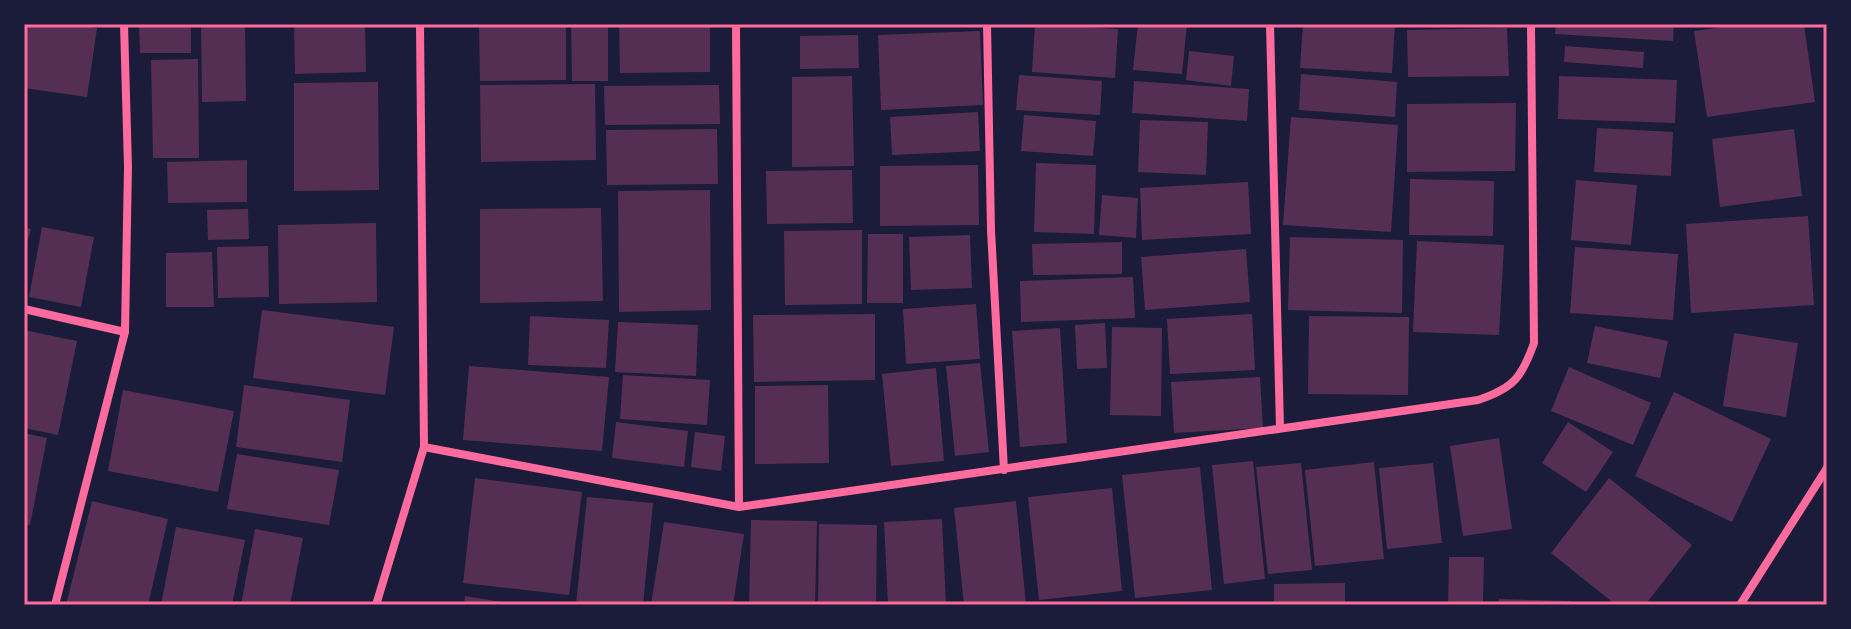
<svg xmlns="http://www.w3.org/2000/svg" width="1851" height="629" font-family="Arial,sans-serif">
<rect width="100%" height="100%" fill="#1b1b3a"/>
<path fill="#542f53" d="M24 24H69L97 28 87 97 24 88Z
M139 24H191V53H140Z
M201 24H245L246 101 202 102Z
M294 24H365L366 72 295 74Z
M479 24H566V80L480 81Z
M571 24H608V81H572Z
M619 24H710V72L620 73Z
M1035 24 1118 29 1115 78 1032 72Z
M1138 24H1187L1182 74 1133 70Z
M1303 24H1395L1392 73 1300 68Z
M1556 24H1674L1673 41 1555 34Z
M1745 24H1804L1815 102 1707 117 1694 31Z
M1507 28 1509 76 1408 77 1407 30Z
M980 31 983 105 881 110 878 35Z
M858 35 859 68 800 69V36Z
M1565 46 1644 52 1643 68 1564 62Z
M1189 51 1234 56 1231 86 1186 80Z
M198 59 199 158H153L151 60Z
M1301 74 1397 82 1395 117 1299 110Z
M1019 75 1102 81 1100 115 1016 110Z
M852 76 854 166 792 167V77Z
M1559 76 1677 80 1675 123 1558 119Z
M1134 81 1249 89 1247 121 1132 113Z
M378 82 379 190 294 191V83Z
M595 84 596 160 481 162 480 85Z
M719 85 720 124 605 125 604 86Z
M1516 103 1515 171 1407 172V104Z
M978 112 980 151 892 155 890 117Z
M1024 115 1096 121 1093 156 1021 151Z
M1291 117 1398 125 1391 232 1283 225Z
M1140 120 1208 122 1206 175 1138 172Z
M1597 128 1673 132 1671 176 1594 172Z
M717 129 718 184 607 185 606 130Z
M1794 129 1802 196 1720 207 1712 139Z
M247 160V202L168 203 167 162Z
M1036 163 1096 165 1094 234 1034 232Z
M978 165 979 225 880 226V166Z
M852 170 853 223 767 224 766 171Z
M1410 179 1494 181 1493 236 1409 235Z
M1576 180 1637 185 1631 245 1571 240Z
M1248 182 1251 234 1142 240 1140 188Z
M710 190 711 310 619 312 618 191Z
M1102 195 1138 198 1136 238 1099 235Z
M601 208 603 301 480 303V209Z
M248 209 249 239 208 240 207 210Z
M1808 216 1814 305 1691 313 1686 224Z
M376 223 377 302 279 304 278 225Z
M24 227 31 229 25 252H24Z
M42 227 94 237 81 307 29 297Z
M862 230V304L785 305 784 231Z
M868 234H903V303H867Z
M970 235 972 288 911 290 909 237Z
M1290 237 1403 240 1402 313 1288 310Z
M1417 241 1504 245 1499 335 1413 332Z
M1122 242V274L1033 275 1032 244Z
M268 246 269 297 218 298 217 247Z
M1575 247 1678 254 1673 320 1570 313Z
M1246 249 1250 302 1145 310 1141 257Z
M212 252 214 307H166V253Z
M1133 277 1135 318 1021 322 1020 281Z
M976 304 980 359 906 364 903 309Z
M262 310 394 327 385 395 253 378Z
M875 314V380L754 382 753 315Z
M1252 314 1255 370 1170 374 1167 319Z
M530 316 609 320 606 368 528 365Z
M1309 316 1409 317 1408 395 1308 394Z
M618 322 698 325 696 376 615 372Z
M1105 323 1107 368 1077 369 1075 325Z
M1595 326 1668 341 1660 378 1587 363Z
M1112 327 1162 328 1161 416 1110 415Z
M1060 328 1067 443 1020 447 1012 331Z
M24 330 77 341 58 435 24 428Z
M1734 333 1798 343 1786 417 1723 406Z
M980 363 989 452 955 456 946 366Z
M469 366 609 377 602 451 463 440Z
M1569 367 1651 403 1633 445 1551 411Z
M936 368 944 461 891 466 882 374Z
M623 375 710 380 707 425 620 419Z
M1260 377 1263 428 1174 433 1171 382Z
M244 385 350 400 342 462 236 447Z
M828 385 829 463 755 464V386Z
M123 390 234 411 218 492 108 471Z
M1674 392 1771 439 1732 522 1635 476Z
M616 422 688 431 684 467 612 458Z
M1568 422 1613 452 1586 492 1542 463Z
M695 432 725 436 721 471 691 467Z
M24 433 47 438 30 525 24 523Z
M1499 438 1512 529 1463 536 1450 446Z
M237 454 339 470 329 525 227 509Z
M1253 461 1265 579 1224 584 1212 465Z
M1374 462 1384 559 1315 566 1305 470Z
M1301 463 1312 570 1268 574 1256 467Z
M1433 463 1442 543 1387 549 1379 468Z
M1200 467 1212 590 1135 598 1122 475Z
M475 478 582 492 569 595 463 583Z
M1609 478 1692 545 1645 605H1616L1551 553Z
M1112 488 1122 591 1039 600 1028 497Z
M587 497 653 503 643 605H576Z
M92 501 168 519 148 605H66Z
M1016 501 1026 605H964L954 508Z
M942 519 946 605H888L884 522Z
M751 520 817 521 815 605H749Z
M664 522 744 534 733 605H651Z
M819 524 877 525 876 605H818Z
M176 527 245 540 232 605H161Z
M255 529 303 538 290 605H241Z
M1449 557H1484L1483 605H1448Z
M1345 583V605H1274V584Z
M465 596 508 603V605H464Z
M1499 599 1571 601V605H1499Z"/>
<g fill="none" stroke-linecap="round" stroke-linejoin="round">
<path stroke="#ff6b9d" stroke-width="8" d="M736 24 739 507
M987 24 991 230 1004 470
M1270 24 1280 428
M24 309 125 332
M424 447 739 507 1478 400C1514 388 1522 377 1534 343L1531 24
M55 605 125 332 128 167 124 24
M376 605 424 447 420 24
M1740 605 1827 468"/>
</g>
<rect width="1851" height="629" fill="none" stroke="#1b1b3a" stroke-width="52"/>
<rect x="26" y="26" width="1799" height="577" fill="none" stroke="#ff6b9d" stroke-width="3"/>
</svg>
